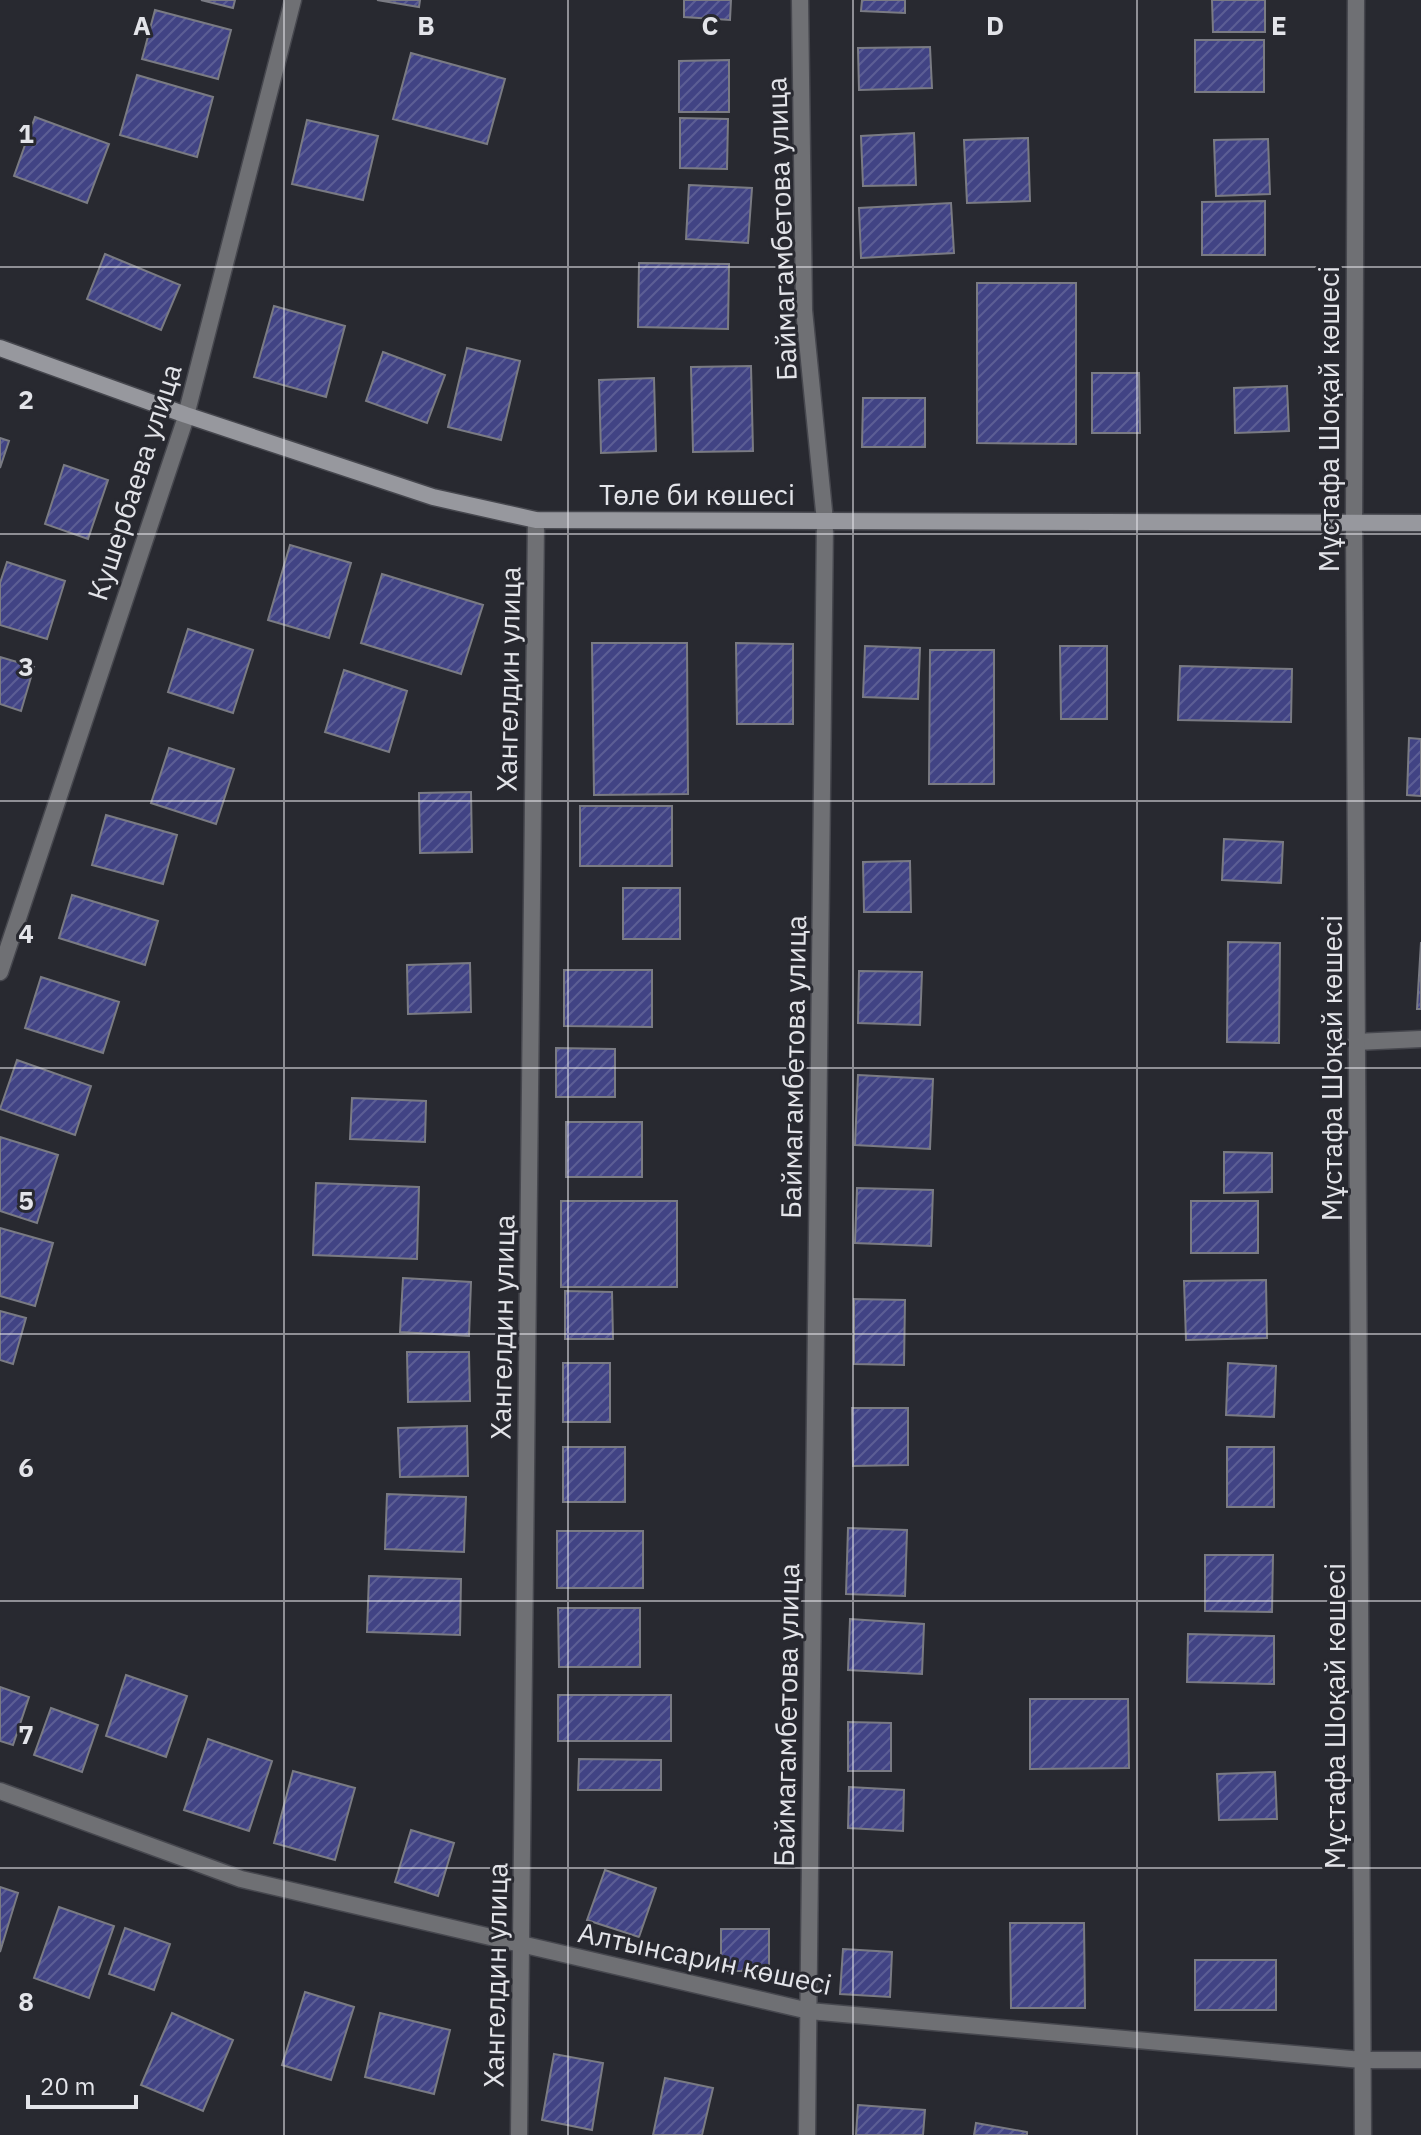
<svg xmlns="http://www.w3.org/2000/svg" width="1421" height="2135" font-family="'IBM Plex Sans',sans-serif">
<defs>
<pattern id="building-hatch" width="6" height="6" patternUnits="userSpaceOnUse" patternTransform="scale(2)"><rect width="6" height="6" fill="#414384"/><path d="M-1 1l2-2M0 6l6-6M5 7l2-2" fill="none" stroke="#5c5e95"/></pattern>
</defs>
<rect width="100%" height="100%" fill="#282930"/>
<path fill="url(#building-hatch)" stroke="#7a7b83" stroke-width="2" d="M201 0H235L233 8Z
M377 0H420L419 7Z
M684 0H731L730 20 684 17Z
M862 0H905V13L861 11Z
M1212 0H1265V32H1213Z
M155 10 231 30 218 79 142 59Z
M1195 40H1264V92H1195Z
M930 47 932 88 859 90 858 48Z
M411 53 505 79 487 144 393 119Z
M729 60V112H679V61Z
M137 75 213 97 197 157 120 135Z
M35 117 109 144 87 203 14 176Z
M680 118 728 119 727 169 680 168Z
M307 120 378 136 363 200 292 184Z
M914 133 916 185 863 186 861 136Z
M1028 138 1030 201 967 203 964 140Z
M1268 139 1270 194 1216 196 1214 140Z
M689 185 752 188 748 243 686 239Z
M1265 201V255H1202V202Z
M951 203 954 253 861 258 859 208Z
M105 254 180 285 161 330 87 299Z
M639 263 729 264 728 329 638 327Z
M977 283H1076V444L977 443Z
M274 306 345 326 326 397 254 377Z
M467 348 520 361 501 440 448 427Z
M383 352 445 375 427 423 366 401Z
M751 366 753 451 693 452 691 367Z
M1092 373H1139L1140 433H1092Z
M654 378 656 451 601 453 599 380Z
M1287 386 1289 431 1235 433 1234 388Z
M863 398H925V447H862Z
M0 438 9 441 0 468Z
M64 465 108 480 88 539 45 524Z
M290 545 351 563 329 638 268 620Z
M7 562 65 581 47 639 0 625V583Z
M382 574 483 605 461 674 361 643Z
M188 629 253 650 233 713 168 692Z
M592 643H687L688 794 594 795Z
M736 643 793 644V724H737Z
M865 646 920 648 918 699 863 697Z
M1060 646H1107V719H1061Z
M930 650H994V784H929Z
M0 657 34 667 21 711 0 704Z
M1180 666 1292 669 1291 722 1178 720Z
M344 670 407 691 389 752 325 732Z
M1409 738 1421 739V796L1407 795Z
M169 748 234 769 216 824 151 803Z
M471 792 472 852 420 853 419 793Z
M580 806H672V866H580Z
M106 815 177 835 163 884 92 865Z
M1224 839 1283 842 1281 883 1222 880Z
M910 861 911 912H864L863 862Z
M623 888H680V939H623Z
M72 895 158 921 145 965 59 938Z
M1228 942 1280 943 1279 1043 1227 1042Z
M1421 942V1009H1417Z
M470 963 471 1012 408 1014 407 965Z
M564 970H652V1027L564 1026Z
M859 971 922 972 920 1025 858 1023Z
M41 977 119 1002 103 1053 25 1028Z
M556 1048 615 1049V1097H556Z
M17 1060 91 1086 75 1135 0 1109Z
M858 1075 933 1079 930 1149 855 1145Z
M352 1098 426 1101 425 1142 350 1139Z
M566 1122H642V1177H566Z
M0 1137 58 1155 37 1223 0 1211Z
M1224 1152 1272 1153V1192L1224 1193Z
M316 1183 419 1187 417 1259 313 1255Z
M857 1188 933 1190 931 1246 855 1243Z
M561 1201H677V1287H561Z
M1191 1201H1258V1253H1191Z
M0 1228 53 1243 35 1306 0 1296Z
M403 1278 471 1282 469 1336 400 1332Z
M1266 1280 1267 1338 1186 1340 1184 1281Z
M565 1291 612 1292 613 1339H565Z
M854 1299 905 1300 904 1365 854 1364Z
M0 1311 26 1318 13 1364 0 1360Z
M407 1352H469L470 1401 408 1402Z
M563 1363H610V1422H563Z
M1228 1363 1276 1366 1274 1417 1226 1415Z
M852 1408H908V1465L853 1466Z
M467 1426 468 1476 400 1477 398 1428Z
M563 1447H625V1502H563Z
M1227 1447H1274V1507H1227Z
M387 1494 466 1497 464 1552 385 1549Z
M848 1528 907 1530 905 1596 846 1594Z
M557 1531H643V1588H557Z
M1205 1555H1273L1272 1612 1205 1611Z
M369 1576 461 1579 460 1635 367 1632Z
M558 1608H640V1667H559Z
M850 1619 924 1624 922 1674 848 1670Z
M1188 1634 1274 1636V1684L1187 1682Z
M126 1675 187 1696 166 1757 106 1736Z
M0 1687 29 1697 13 1745 0 1741Z
M558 1695H671V1741H558Z
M1030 1699H1128L1129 1768 1030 1769Z
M51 1708 98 1725 82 1772 34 1755Z
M848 1722 891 1723V1771H848Z
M208 1739 272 1761 249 1831 184 1810Z
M579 1759 661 1760V1790H578Z
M293 1771 355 1788 335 1860 274 1843Z
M1275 1772 1277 1819 1219 1820 1217 1774Z
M849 1787 904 1790 903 1831 848 1828Z
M411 1830 454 1843 438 1896 395 1882Z
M605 1870 656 1888 639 1937 587 1920Z
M0 1887 18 1893 0 1952Z
M59 1907 114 1926 89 1998 34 1978Z
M1010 1923H1084L1085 2008H1011Z
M125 1928 170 1944 154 1990 109 1974Z
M721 1929H769V1971H721Z
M843 1949 892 1952 890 1997 840 1994Z
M1195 1960H1276V2010H1195Z
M305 1992 354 2007 331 2080 282 2065Z
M172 2013 233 2040 203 2111 141 2085Z
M380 2013 450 2030 434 2094 365 2077Z
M554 2054 603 2063 592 2130 542 2120Z
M665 2078 713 2088 702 2135H653Z
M858 2105 925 2110 923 2135H856Z
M976 2123 1027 2132V2135H974Z"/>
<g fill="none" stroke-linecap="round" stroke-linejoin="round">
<g stroke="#46474e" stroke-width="19">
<path id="lane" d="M1356 1042 1421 1039"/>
</g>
<g stroke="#46474e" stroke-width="19">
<path id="street" d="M800 0 804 310 825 521 807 2135
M1356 0 1354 523 1363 2135
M0 972 184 423 293 0
M0 1791 241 1879 809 2011 1362 2060H1421
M519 2135 536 520"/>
</g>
<g stroke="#46474e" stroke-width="19">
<path id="secondary" d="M0 348 186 415 433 497 536 520 1421 523"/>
</g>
<use href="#lane" stroke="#6f7074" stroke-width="16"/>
<use href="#street" stroke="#6f7074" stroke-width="16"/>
<use href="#secondary" stroke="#97989e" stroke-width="16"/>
</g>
<path fill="none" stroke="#e3e4e9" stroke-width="2" stroke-opacity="0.55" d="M284 0V2135M568 0V2135M853 0V2135M1137 0V2135M0 267H1421M0 534H1421M0 801H1421M0 1068H1421M0 1334H1421M0 1601H1421M0 1868H1421"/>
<g text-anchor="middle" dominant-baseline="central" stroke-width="6" stroke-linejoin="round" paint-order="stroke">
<g font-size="28" fill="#e3e4e9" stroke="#282930">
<text transform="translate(781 229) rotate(-92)">Баймагамбетова улица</text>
<text transform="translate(1328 419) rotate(-90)">Мұстафа Шоқай көшесі</text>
<text transform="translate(134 482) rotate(-72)">Кушербаева улица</text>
<text x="697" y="494">Төле би көшесі</text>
<text transform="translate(508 679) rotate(-89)">Хангелдин улица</text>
<text transform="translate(793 1067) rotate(-89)">Баймагамбетова улица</text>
<text transform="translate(1331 1068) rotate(-90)">Мұстафа Шоқай көшесі</text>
<text transform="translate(502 1327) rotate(-89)">Хангелдин улица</text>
<text transform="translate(786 1715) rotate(-89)">Баймагамбетова улица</text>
<text transform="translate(1334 1716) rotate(-90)">Мұстафа Шоқай көшесі</text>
<text transform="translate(705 1958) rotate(12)">Алтынсарин көшесі</text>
<text transform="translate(495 1975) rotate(-89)">Хангелдин улица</text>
</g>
</g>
<g font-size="26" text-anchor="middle" font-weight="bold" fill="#e3e4e9" stroke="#282930" stroke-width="6" stroke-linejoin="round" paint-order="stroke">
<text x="142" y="35">A</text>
<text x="426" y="35">B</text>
<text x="710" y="35">C</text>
<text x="995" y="35">D</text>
<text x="1279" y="35">E</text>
<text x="26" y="143">1</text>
<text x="26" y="409">2</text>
<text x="26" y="676">3</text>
<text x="26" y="943">4</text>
<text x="26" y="1210">5</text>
<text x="26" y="1477">6</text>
<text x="26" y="1744">7</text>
<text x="26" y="2011">8</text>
</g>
<path d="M28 2095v12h108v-12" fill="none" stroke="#e3e4e9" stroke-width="4"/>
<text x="40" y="2095" font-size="24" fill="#e3e4e9" stroke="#282930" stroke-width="6" paint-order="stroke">20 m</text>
</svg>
